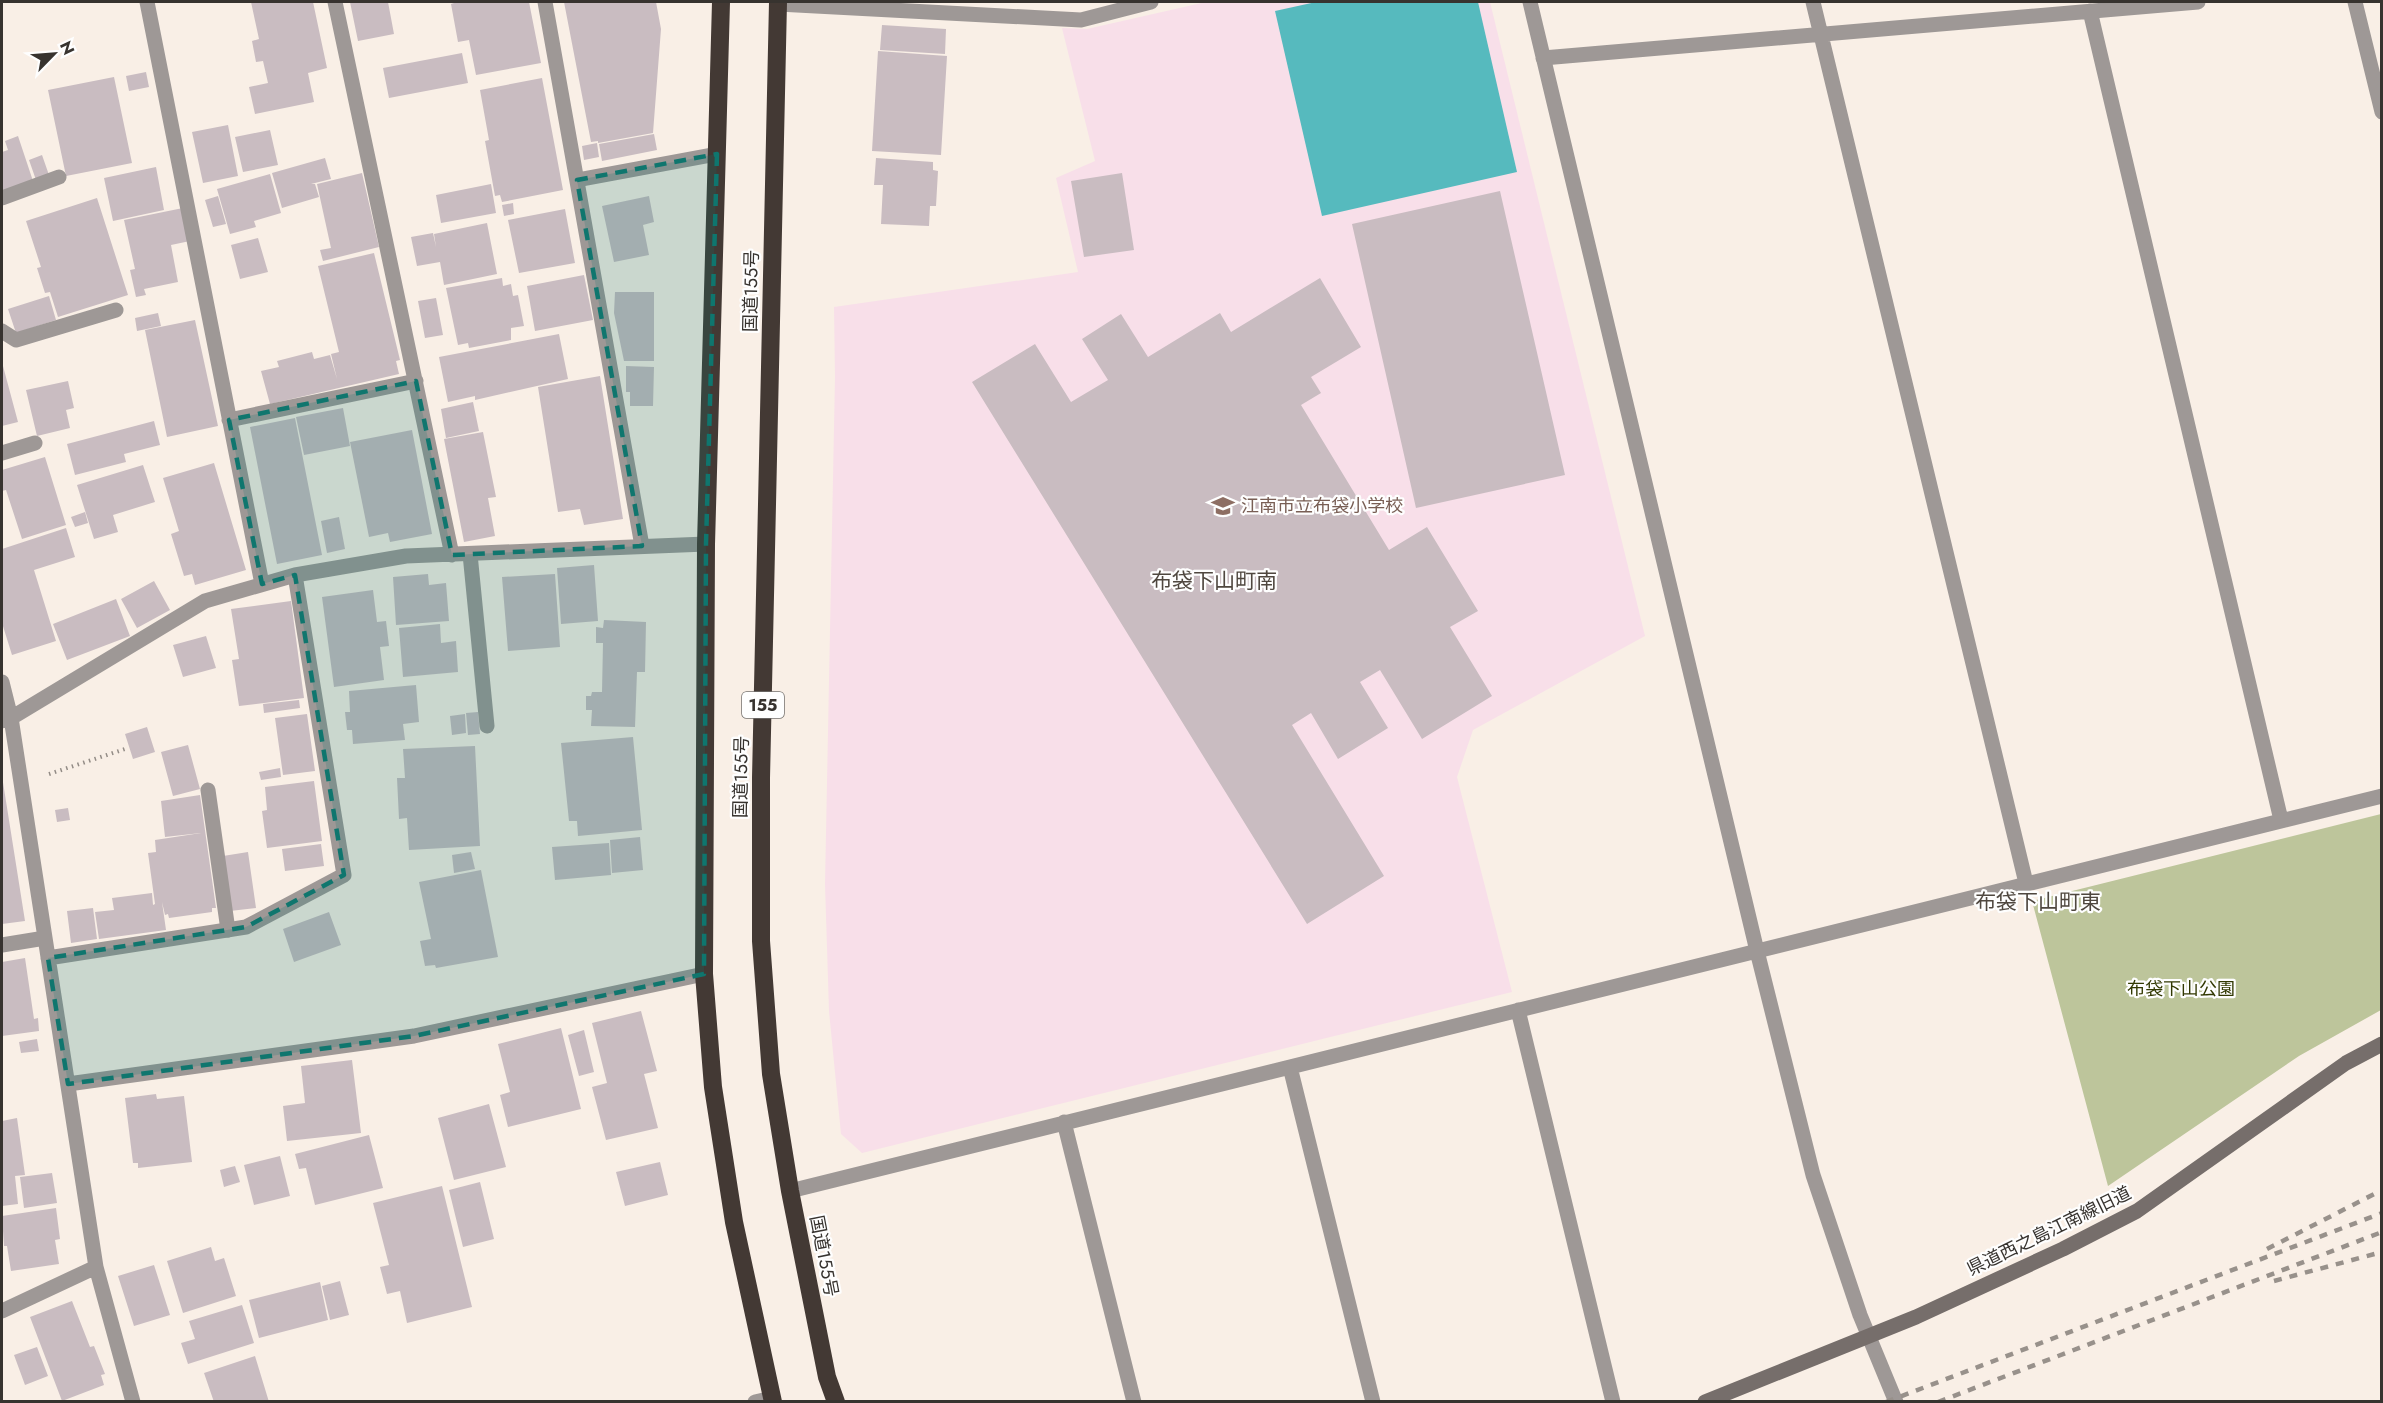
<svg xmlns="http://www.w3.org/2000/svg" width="2383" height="1403" font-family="Jost,'Noto Sans JP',sans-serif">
<rect width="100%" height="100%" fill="#f9efe6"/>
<path fill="#f8dfe9" d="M1206 2H1490L1645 636 1473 730 1457 777 1512 992 862 1153 841 1134 829 1011 825 884 835 377 834 307 1078 272 1056 178 1095 161 1062 28 1087 29Z"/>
<path fill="#bdc59b" d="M2381 814V1010L2299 1056 2108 1186 2032 901Z"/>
<path fill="#56babe" d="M1316 2H1478L1517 172 1322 216 1275 11Z"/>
<path fill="#c9bcc1" d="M251 2H313L327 68 308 73 314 102 255 114 249 87 268 83 263 61 256 62 252 41 259 39Z
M350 2H388L394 34 358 41Z
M457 2H529L541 63 476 75 469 40 458 42 451 4Z
M564 2H656L661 29 653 133 598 143V141L591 142Z
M882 25 946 29 945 54 880 50Z
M878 51 947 56 941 155 872 151Z
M462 53 468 83 389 98 383 68Z
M146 72 149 87 129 91 126 76Z
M114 77 132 163 66 176 48 90Z
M542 78 563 190 502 202 500 195 495 196 485 141 489 140 480 90Z
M228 125 238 176 203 183 192 132Z
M270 130 278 165 243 172 235 137Z
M654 134 657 150 602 161 599 144Z
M18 136 33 181 2 192V152L8 150 5 141Z
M597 143 599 157 584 160 582 146Z
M42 155 49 175 36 180 29 160Z
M325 158 331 179 311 184H315L319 197 282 208 272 173Z
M876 158 933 162V170L938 171 936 206H930L929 226 881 224 883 185H874Z
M156 167 164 210 113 221 104 178Z
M362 173 379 247 323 261 320 250 331 248 317 184Z
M1122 173 1134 250 1084 257 1071 181Z
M270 174 281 213 254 221 256 227 230 234 217 189Z
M491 184 496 213 441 223 436 195Z
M1500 191 1565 475 1416 508 1352 224Z
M218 196 226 224 213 227 205 200Z
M649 196 654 222 643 225 649 255 614 262 602 206Z
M97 198 128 295 58 317 50 292 45 293 37 268 41 267 26 221Z
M513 203 514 214 504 216 502 205Z
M183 208 190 241 171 245 178 282 144 289 146 295 136 297 130 270 135 269 124 220Z
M565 209 575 263 519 273 508 220Z
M487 223 497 274 444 285 440 262 417 266 411 237 433 233 436 247 434 234Z
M258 238 268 272 240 279 231 245Z
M374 253 400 360 396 361 399 374 270 404 261 371 279 367 277 361 312 352 314 359 330 355 337 379 331 354 339 352 318 266Z
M584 275 593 320 535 331 527 286Z
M502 278 503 286 511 284 513 296 518 295 524 326 511 328V340L469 348 468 343 458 345 446 288Z
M1320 278 1361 347 1311 377 1321 393 1301 405 1389 550 1427 527 1478 611 1450 627 1492 696 1422 739 1380 670 1360 682 1388 728 1338 759 1311 713 1292 725 1384 876 1307 924 972 382 1035 344 1071 402 1108 380 1082 339 1121 314 1148 357 1220 313 1231 332Z
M615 292H654V361H624L614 313Z
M49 296 56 320 16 333 8 309Z
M436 298 443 335 425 338 418 301Z
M158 313 161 326 137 331 135 318Z
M195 320 218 426 167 437 145 330Z
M559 334 568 379 475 400V396L448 402 439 357Z
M3 366 18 422 2 426V367Z
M626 366 654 367 653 406H630V392H626Z
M600 376 623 519 584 525 580 509 558 512 538 387Z
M68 381 74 408 66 410 70 428 37 436 26 390Z
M473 402 479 431 446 438 441 409Z
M343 408 350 446 304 455 296 417Z
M295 418 322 555 277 564 250 427Z
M154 421 160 445 124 454 126 462 75 475 67 444Z
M412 430 432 534 390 542 388 533 369 537 350 442Z
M483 432 496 497 488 498 495 536 464 542 444 439Z
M45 457 66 525 22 539 6 490 2 491V470Z
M214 463 246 570 195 585 192 574 184 576 171 534 179 531 163 478Z
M143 465 155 502 113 515 118 532 94 539 77 485Z
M85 512 88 523 75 527 71 517Z
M339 517 345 549 327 553 321 521Z
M66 528 75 557 34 570 56 641 12 655 2 623V549Z
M594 565 598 621 561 624 557 568Z
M428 574 429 585 446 583 449 621 396 625 393 577Z
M555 574 560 647 508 651 502 577Z
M154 581 170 610 137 628 121 599Z
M373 590 377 622 386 621 389 646 380 647 384 680 334 687 322 597Z
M116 599 130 636 67 660 53 624Z
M291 601 304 698 239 706 232 660 239 659 231 609Z
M604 620 646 622 645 672H637L635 727 591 726 592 710H586V696H591L592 692H602L603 643H596V627L603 628Z
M440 624 441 643 456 641 458 672 403 677 399 628Z
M206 636 216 668 183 677 173 645Z
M416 685 419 722 403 724 405 740 353 744 352 730H347L345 712H350L349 691Z
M299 700 300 708 264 713 263 704Z
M478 712 480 734 468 735 466 713Z
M307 714 315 771 283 775 275 718Z
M465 714 466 733 452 735 450 716Z
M147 727 155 752 133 759 125 734Z
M633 737 642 830 578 836 577 821H569L561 743Z
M188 745 200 789 173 796 161 752Z
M475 746 480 846 409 850 407 818 399 819 397 778H405L403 749Z
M280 768 281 777 261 780 259 772Z
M2 776 25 921 2 924Z
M314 781 322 841 267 848 262 811 267 810 265 787Z
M200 795 216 908H212V912L169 918 168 914 165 915 162 902 166 930 99 939 95 912 114 910 112 898 152 893 153 905 155 904 148 853 156 852 155 840 201 833 165 837 161 801Z
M68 808 70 820 57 822 55 810Z
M640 837 643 870 612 873 610 840Z
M609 843 611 875 555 880 552 847Z
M321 844 324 866 285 871 282 849Z
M248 852 256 908 230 911 223 856Z
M471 852 475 869 454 873 452 855Z
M481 870 498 957 436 968 435 965 425 966 420 941 431 939 419 882Z
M93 908 97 939 71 943 67 911Z
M329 912 341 945 294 962 283 929Z
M25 958 34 1019 38 1018 39 1031 2 1036V962Z
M641 1011 657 1071 644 1074 658 1128 606 1140 592 1087 607 1083 592 1023Z
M561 1028 581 1109 508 1127 500 1095 510 1092 498 1044Z
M584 1030 594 1072 579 1076 568 1035Z
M37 1039 39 1051 21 1053 19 1042Z
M352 1060 361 1133 287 1141 283 1106 305 1103 301 1066Z
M156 1094 157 1099 184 1096 192 1162 138 1168V1163H133L125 1098Z
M489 1104 506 1167 454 1180 438 1118Z
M17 1118 25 1175 15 1176 18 1204 2 1206V1121Z
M369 1135 383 1188 315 1205 306 1168 299 1169 295 1154Z
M280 1156 290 1196 254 1205 244 1165Z
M660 1162 668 1195 625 1206 616 1172Z
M235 1166 240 1182 224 1187 220 1170Z
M52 1173 57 1203 24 1208 20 1177Z
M480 1182 494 1239 463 1247 449 1190Z
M442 1186 472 1307 407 1323 400 1291 387 1294 380 1267 389 1265 373 1203Z
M56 1208 60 1239 55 1240 59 1264 11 1271 7 1246H4L2 1216Z
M211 1247 215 1261 224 1258 236 1296 183 1313 167 1261Z
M154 1265 170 1315 134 1326 118 1276Z
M340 1281 349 1315 330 1320 322 1286Z
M320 1282 328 1320 259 1338 249 1300Z
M72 1301 90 1347 94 1346 105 1374 101 1375 104 1385 62 1401 30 1317Z
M242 1305 254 1343 188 1364 181 1343 195 1339 189 1321Z
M37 1347 48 1376 25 1385 14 1355Z
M255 1356 269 1402H214L204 1373Z"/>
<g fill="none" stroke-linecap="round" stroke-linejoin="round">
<path stroke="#938c86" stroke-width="4" stroke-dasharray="1.5 4.5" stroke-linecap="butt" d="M49 774 125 749"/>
<path stroke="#9e9896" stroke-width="15" d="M2 198 59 177
M2 331 16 340 116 310
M2 453 35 443
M470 554 487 726
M208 790 228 930"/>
<path stroke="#9e9896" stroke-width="15" d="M147 2 262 584
M335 2 452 555
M545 2 642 546
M1530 2 1757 951 1813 1175 1860 1315 1896 1402
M1813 2 2026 883
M2355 2 2382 112
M778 4 1081 20 1151 2
M2090 11 2281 820
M1543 58 2198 2
M577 180 717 154
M229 420 416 381
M2 682 11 718 96 1267 133 1402
M2 721 11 718 205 601 295 575 406 556 706 544
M2 945 45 938
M48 958 246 927 344 875 295 575
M1518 1010 1613 1402
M1290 1067 1373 1402
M68 1084 414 1036 704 974
M1064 1122 1134 1402
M790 1191 2382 796
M2 1311 96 1267
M755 1402 772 1398"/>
<path stroke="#766e6b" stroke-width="15" d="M1705 1402 1916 1317 2063 1249 2137 1211 2346 1063 2382 1044"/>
<path stroke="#433934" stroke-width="18" d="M721 2 706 544 704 974 713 1087 734 1222 773 1402
M778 2 761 778V941L771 1074 790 1191 827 1377 836 1402"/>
<path stroke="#98918b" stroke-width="4.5" stroke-dasharray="8 8" stroke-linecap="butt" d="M2267 1249 2382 1190
M2274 1281 2382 1252
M1886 1402 2382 1213
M1938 1402 2382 1232"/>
</g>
<path fill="#0f766e" fill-opacity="0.2" stroke="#0f766e" stroke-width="4.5" stroke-dasharray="12 8" stroke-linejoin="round" d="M717 154 706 544 704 974 414 1036 68 1084 48 958 246 927 344 875 295 575 262 584 229 420 416 381 452 555 642 546 577 180Z"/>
<defs>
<g id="school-bare" transform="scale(1.8)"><path d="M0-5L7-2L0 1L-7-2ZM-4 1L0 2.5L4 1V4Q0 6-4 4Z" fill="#8d6e63" stroke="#fefefe" stroke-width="2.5" paint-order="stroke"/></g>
</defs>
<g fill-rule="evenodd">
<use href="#school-bare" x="1223" y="506"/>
</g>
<g text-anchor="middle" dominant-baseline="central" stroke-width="4.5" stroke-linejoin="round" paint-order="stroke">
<rect fill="#fefefe" stroke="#73706d" stroke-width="1.5" x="742" y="692" width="42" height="26" rx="4.5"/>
<g font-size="16" font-weight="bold" fill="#37332f">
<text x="763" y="705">155</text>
</g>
<g font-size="18" fill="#37332f" stroke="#fefefe">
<text transform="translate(751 291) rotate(-89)">国道155号</text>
<text transform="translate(741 777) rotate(-89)">国道155号</text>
<text transform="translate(2049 1231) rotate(-26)">県道西之島江南線旧道</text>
<text transform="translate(824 1256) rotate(79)">国道155号</text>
</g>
<g font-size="18" fill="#785e54" stroke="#fefefe" text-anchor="start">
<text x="1241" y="506">江南市立布袋小学校</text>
</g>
<g font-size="18" fill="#323902" stroke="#fefefe">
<text x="2181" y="989">布袋下山公園</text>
</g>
<g font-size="21" fill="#4f473f" stroke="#fefefe">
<text x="1214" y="581">布袋下山町南</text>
<text x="2038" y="902">布袋下山町東</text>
</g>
</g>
<rect width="2383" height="1403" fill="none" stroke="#37332f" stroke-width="6"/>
<g transform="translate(54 54) rotate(65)" stroke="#fefefe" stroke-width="4.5" paint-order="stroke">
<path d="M0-4.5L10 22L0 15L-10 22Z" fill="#37332f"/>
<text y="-9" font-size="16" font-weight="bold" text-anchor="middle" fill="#37332f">N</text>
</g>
</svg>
